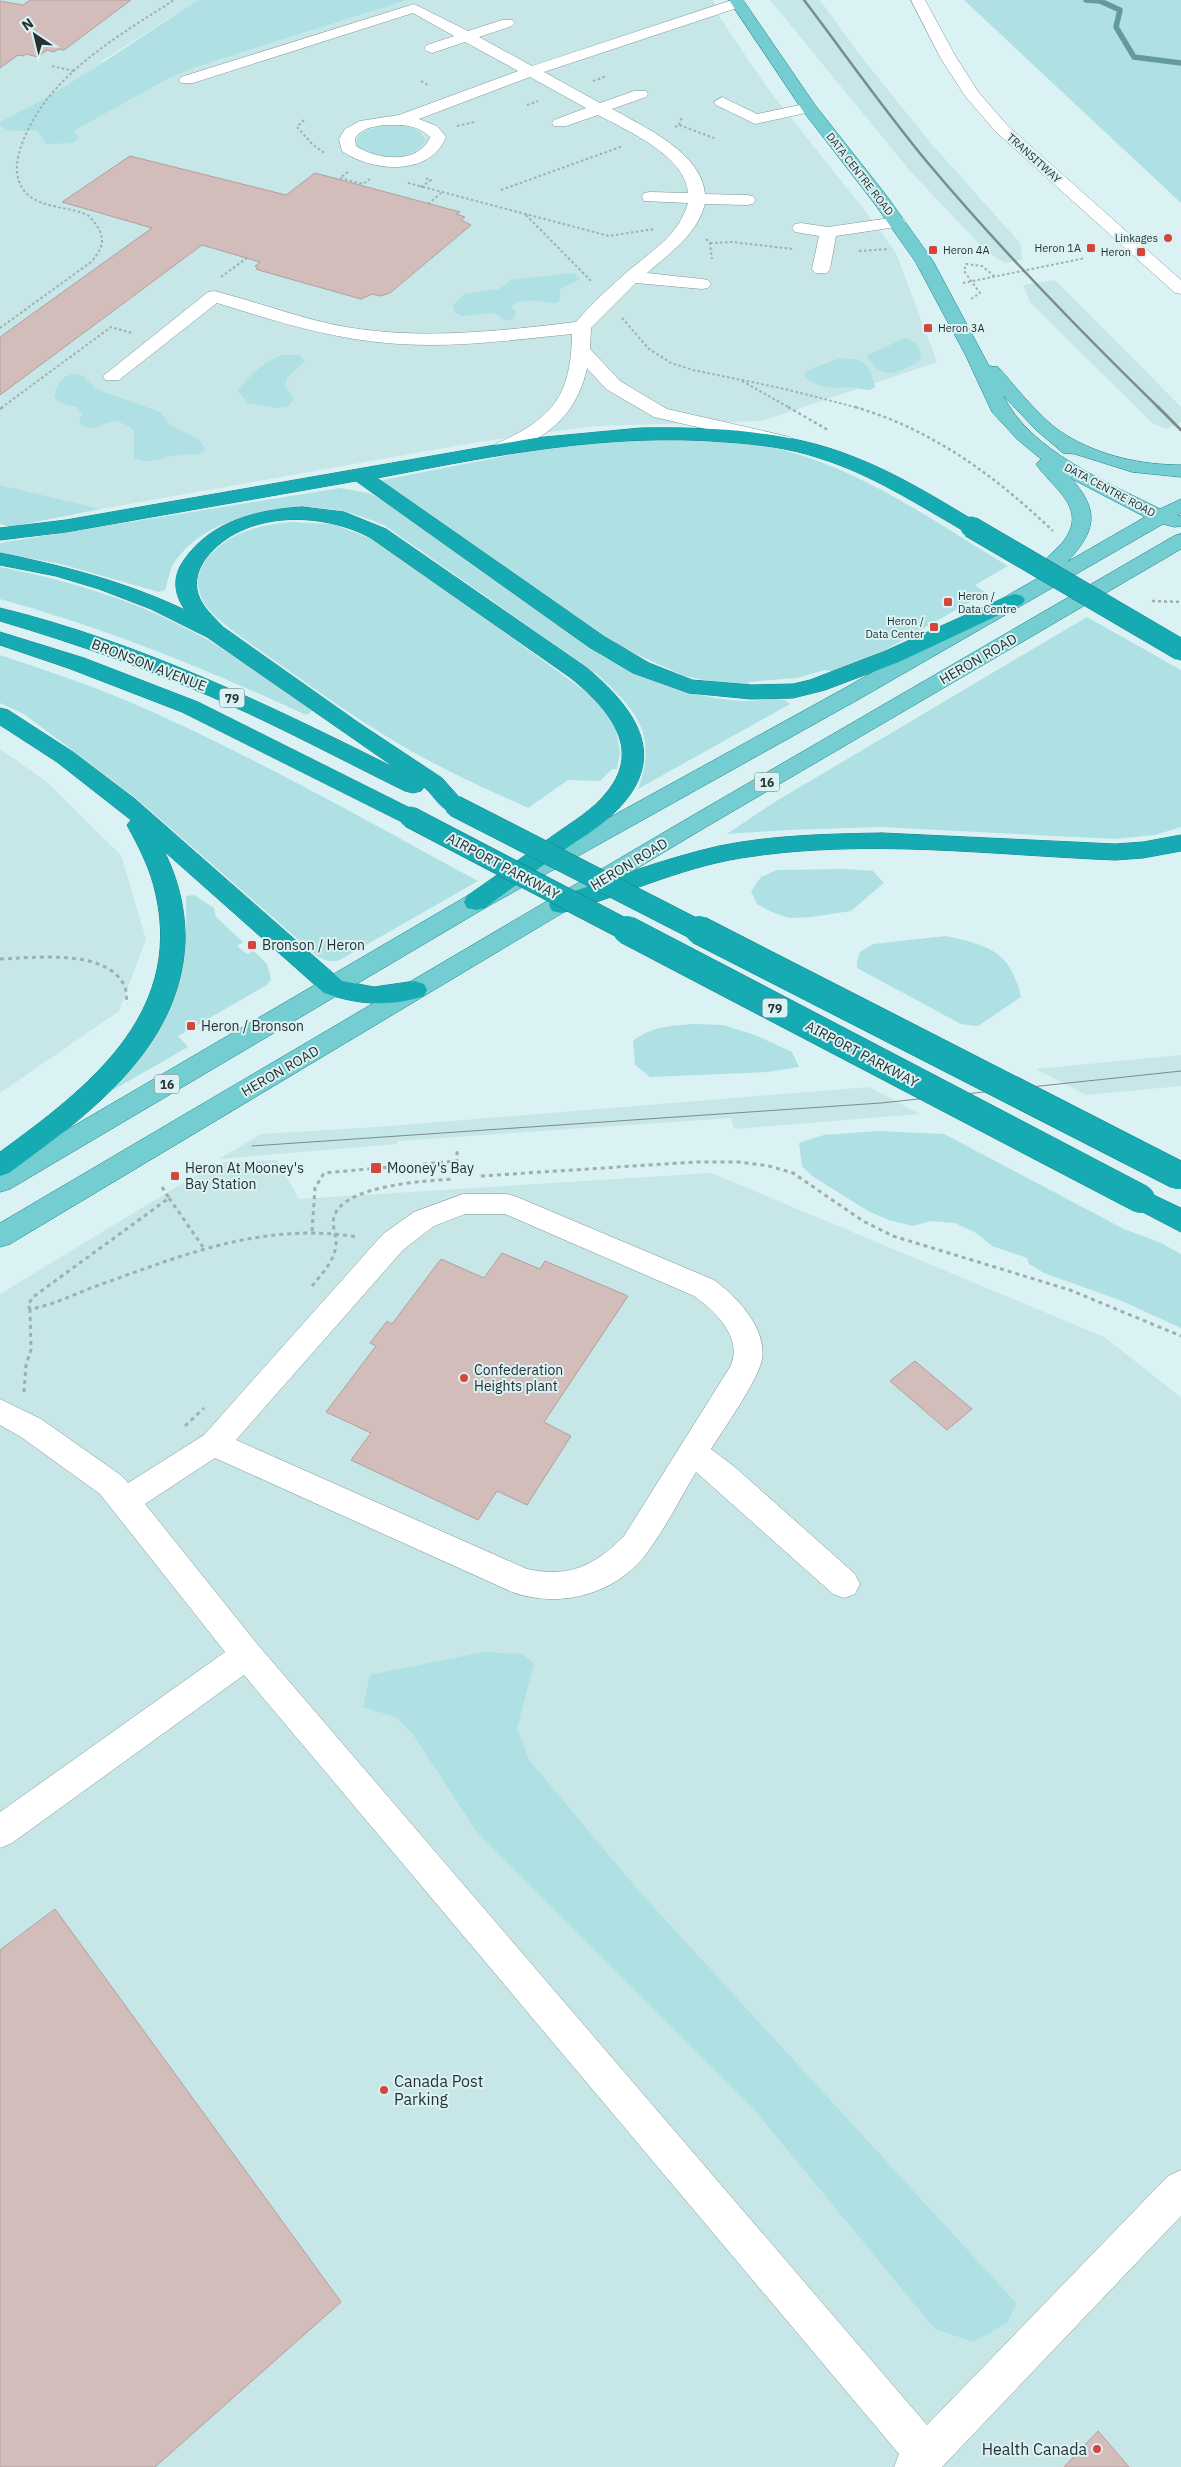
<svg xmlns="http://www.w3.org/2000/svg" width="1181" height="2467" font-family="'IBM Plex Sans',sans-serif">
<rect width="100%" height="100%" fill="#dbf2f4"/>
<path fill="#c6e6e8" d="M0 0H198L102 61 108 95 407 0H713L719 16 768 89 866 212 896 253 937 362 762 421 594 426 478 442 101 509 0 485Z
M770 0H820L859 54 930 142 1021 244 1022 260 1005 263 986 251 911 172Z
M1055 280 1181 407V422L1166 429 1152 423 1030 302 1023 285Z
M0 749 47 782 121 855 146 939 119 1011 0 1093Z
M1181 1055V1086L1086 1095 1036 1069Z
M869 1087 920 1114 734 1129 731 1118 397 1141V1144L219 1159 261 1134 378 1127Z
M277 1160 299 1199 711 1173 1104 1337 1181 1397V2467H0V1294L188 1180 224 1162Z"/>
<path fill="#afe0e3" d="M198 0H407L196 67 169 78 73 131 79 138 73 143 46 144 37 130C25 130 9 134 0 125V122C70 88 133 42 198 0Z
M964 0H1181V203Z
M381 126C396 125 420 124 425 141 417 158 387 161 371 155 367 153 362 150 358 147 353 133 370 129 381 126Z
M574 273 580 279 560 289V300L556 303C541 303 523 295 511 307L516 312 514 319 506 321 495 313 461 316 455 312 453 305 464 294 499 289 511 280Z
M905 338 916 343 921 354 920 360C911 367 890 378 879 370 875 367 871 362 868 359V355Z
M282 355H299L305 361 287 378 285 386 294 399 289 406 276 408 248 403 238 390C250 375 264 362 282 355Z
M837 359C862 358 869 360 875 387L870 390C863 390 856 387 850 387 832 388 820 389 805 377L806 371Z
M75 374 83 376 96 389 160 412 171 426 198 439 205 448 203 452C194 456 187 453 178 455 162 457 150 466 134 458V430C113 415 111 423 90 429L79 423 82 414 77 407 64 404 54 397C58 384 60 376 75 374Z
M651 437C697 440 745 439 790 452 869 474 938 524 1008 566L975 585 986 593 885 650 838 672 825 670 797 678 748 682 749 685 719 683 684 676 623 648 378 481 550 447Z
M0 485 101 509 10 527 0 524Z
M340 488 369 493 382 500 604 657C649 681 694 699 746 701 757 702 782 694 790 704L638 789C658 735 637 711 598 675L384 525C366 518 348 511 329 509 280 502 200 518 173 565 169 572 168 582 165 590L159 592 61 564 0 553V543Z
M292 522 333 524 382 543 590 695 615 723 620 753 617 769H612L600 781 568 780 528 808C500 795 472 783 445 769 381 737 320 693 261 651 246 640 209 616 202 599 194 581 198 569 210 555 230 532 263 524 292 522Z
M0 567C67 580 131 599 191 631 234 653 273 684 312 711L306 715C206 669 106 628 0 599Z
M1087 617 1181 670V827L1155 835 1114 839 881 827 787 830 727 834 773 803Z
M0 655C42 669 84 683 125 700 247 752 361 818 478 881L338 961H327L317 956 137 799 24 714 0 703Z
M846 869 873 871 884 883 851 911 811 917 789 918 774 913 757 904 751 891 761 877 777 870Z
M194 895 214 908 216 917 243 942 237 946 247 954 254 951 267 964 271 979 267 985 178 1036 188 1047 113 1090 110 1087 159 1024 186 931V896Z
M946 936C989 946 1010 950 1021 997L978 1026 961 1024 857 968V962L860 952 873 944Z
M694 1024 723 1025 755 1035 792 1052 799 1067 767 1072 650 1077 635 1065 633 1041C652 1026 670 1026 694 1024Z
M877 1131 944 1134 1124 1229 1161 1243 1181 1254V1328L1122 1301 1044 1273 1029 1264 1027 1258 992 1246 976 1233 955 1223 931 1221 913 1226 889 1220 868 1211 812 1176 802 1166 799 1143 824 1135Z
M483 1652 522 1654 534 1664 517 1728 529 1760 638 1890 1016 2303 1008 2322 974 2342 935 2329 753 2108 477 1832 412 1733 396 1717 363 1707 370 1675Z"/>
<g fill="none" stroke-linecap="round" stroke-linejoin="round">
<path stroke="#629a9e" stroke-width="5.5" d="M1086 0 1100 1 1120 10 1116 27 1134 57 1181 63"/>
</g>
<path fill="#d3bdba" stroke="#b39f9c" d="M30 0H131L64 50 59 49 54 52 47 50 38 57 26 54 23 56 18 55 0 68V1L23 5Z
M130 156 286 195 315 173 460 212 456 214 465 217 461 220 471 225 390 293 380 296 372 294 361 299 262 271 256 269 258 267 255 266 260 262 202 245 0 395V337L152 228 62 202Z
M502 1253 540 1269 545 1261 628 1296 544 1422 571 1436 527 1505 497 1491 478 1520 351 1460 371 1433 326 1412 376 1346 370 1343 387 1321 392 1324 441 1259 484 1278Z
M915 1361 972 1409 947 1430 890 1381Z
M55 1909 341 2302 155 2467H0V1950Z
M1098 2431 1129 2467H1064Z"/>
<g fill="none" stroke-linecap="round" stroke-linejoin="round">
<g stroke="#819697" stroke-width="1">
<path id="minor" d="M732 0H743L745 3 743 6 544 72 600 103 634 91H646L648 94 646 97 612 109C643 126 702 153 705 194L747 195 753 196 755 200 753 204 747 205 705 204C696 236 671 252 647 273L702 279 708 280 711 284 708 288 702 289 636 283 591 328 590 349 620 381 667 409 790 437 793 441 790 445 783 447 654 417 606 389 587 368C579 405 558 430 523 446 513 451 505 456 494 453L491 449 494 445C551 419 571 399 572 334 511 340 449 349 387 343 328 338 272 320 217 303L119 380H105L103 376 208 292 214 291C258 302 301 319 346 327 423 340 499 331 576 322 592 303 610 287 628 271 652 251 679 235 688 203L644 201 642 197 644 193 650 192 688 193C686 156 626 130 598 115L566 126H554L552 123 554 120 586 108 530 77 419 119 437 126 446 137C430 177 372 172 342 151L339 139 345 129 360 121 399 115 518 71 465 42 432 53 427 51 424 48 427 45 454 36 413 13 193 83H181L179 80 181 77 414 4 468 31 502 20H512L515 23 512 26 479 37 532 66ZM401 125C413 126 422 129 430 137 419 165 377 160 356 146L355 139C363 124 386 125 401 125Z
M911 0H925L956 57 979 93 1008 126 1181 280V294L1175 293 996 132 965 96 940 57Z
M722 97 757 114 809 103 817 108 815 111 755 124 716 105 714 102Z
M897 217 903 218 906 222 903 226 836 236 830 269 827 273H815L812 269 819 236 795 232 792 228 795 224 801 223 828 227Z
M463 1194H507L517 1197 714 1280C737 1297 767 1328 762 1359 759 1379 723 1430 711 1449L736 1468 855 1574 860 1584 855 1594 844 1598 833 1594 696 1472C680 1499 665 1529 646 1554 615 1595 559 1609 512 1592L215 1458 145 1504 258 1645 927 2425 1168 2176 1181 2170V2216L942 2467H894L899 2454 244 1675 12 1843 0 1848V1812L225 1652 100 1494 21 1437 0 1425V1399L41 1419 122 1476 128 1483 204 1435 383 1234 414 1212ZM465 1214H505L694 1296C715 1311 744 1338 730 1367L624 1536C594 1566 570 1578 527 1569L236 1440 403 1250 434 1226Z"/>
</g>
<g stroke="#1c8086" stroke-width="1">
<path id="major" d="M729 0H743L815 105 886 195 933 261 989 366 998 367C1016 387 1043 422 1066 435 1100 456 1142 465 1181 465V477L1132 472 1075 454 1063 453 1036 430 1003 395C1030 451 1107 482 1160 509L1181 499V513L1177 515 1181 516V526L1175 527 1163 524 861 698 485 908 10 1189 0 1192V1169L467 896 845 688 1040 577 1035 572C1042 561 1053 553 1062 543 1090 509 1054 490 1036 464L1041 459 1017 439 992 412 965 354 915 261 874 203 803 111ZM1070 477 1074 480 1145 517 1067 562C1097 530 1100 510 1070 477Z
M1181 534V549L706 827 10 1244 0 1247V1223L690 817 1174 536Z"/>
</g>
<g stroke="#1c8086" stroke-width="1">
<path id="highway" d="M641 428C712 427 787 430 854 457 898 474 938 499 978 523L981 527 978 531 971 533 964 531C917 504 871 474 819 458 790 448 757 444 726 442 608 432 492 456 377 478L605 637 649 663 692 680 751 685 793 684 810 680 883 652 1008 596 1015 594 1022 596 1025 600 1022 604 899 662 825 690 793 698 751 699 689 693 633 673 589 647 356 481 66 532 0 540V528L66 520 535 438Z
M302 507 344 512 386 529 587 668C633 707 670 754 619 808 605 823 588 834 571 845 542 866 513 887 485 908L476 910 467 908 464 902 467 896C496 876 525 855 554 835 572 822 593 810 607 792 644 747 606 707 571 678L371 538C322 511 243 510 206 558 198 569 194 581 198 594 202 607 214 617 223 627L359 723 442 778 467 806 463 811C443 817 437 798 424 787L421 791 413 793 405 791C346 762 288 731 228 704 154 671 78 644 0 621V608C139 642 269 705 397 769L207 637 151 609 99 589 56 576 0 565V553C64 566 126 582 185 610 174 594 172 577 184 560 211 521 256 510 302 507Z
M0 632 84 658 198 702 418 812 422 817 418 822 410 825 402 822 182 712 68 668 0 645Z
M0 708 8 710 73 752 135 799 342 981 374 987 415 981 424 984 427 990 424 996C389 1007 359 1005 324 993L164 851C178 878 186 911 185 942 180 1049 88 1115 9 1173L0 1176V1152C86 1089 183 1016 156 895 151 870 139 847 127 825L131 820 57 762 0 725Z
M882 833 1115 844 1143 842 1181 835V851L1143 858 1115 860C991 855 865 838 741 858 679 868 622 896 561 913L552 911 549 905 552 899C608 880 662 859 719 846 773 835 828 834 882 833Z
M1141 1189 1181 1208V1232L1131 1206 1127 1199 1131 1192Z"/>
</g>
<path stroke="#9dafb0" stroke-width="2" stroke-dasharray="2.5 2.5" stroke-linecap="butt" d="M52 66 74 71
M421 81 429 86
M593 81 607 76
M527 105 538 101
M304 120 297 127 313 145 326 154
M679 125 682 117
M457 126 474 122
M675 127 679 125 714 138
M348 172 340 178 363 184 370 179
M408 183 609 236 654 229
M421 187 431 180 425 178
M501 190 623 146
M428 204 441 193
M526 215 592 282
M706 239 710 243 712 259
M710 243 732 242 793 249
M859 251 887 249
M221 277 248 257
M963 283 1085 258
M971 299 980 293 964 271 966 264 982 266 994 276
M622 318 649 349 671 363 693 370 785 389 859 408
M0 328 91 262C107 244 105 234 89 216 70 206 45 209 28 195 16 184 15 168 19 153 40 80 115 38 174 0
M742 381 790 408
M1 408 111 327 132 333"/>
<path stroke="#9dafb0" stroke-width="2.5" stroke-dasharray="3 3" stroke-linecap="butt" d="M788 407 828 430
M855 407C933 430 994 475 1053 531
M0 409 3 407
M1152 601 1181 602"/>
<path stroke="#9dafb0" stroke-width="3" stroke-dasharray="4 4" stroke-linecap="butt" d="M0 959C34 958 105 948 124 985 127 990 126 998 127 1004
M481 1176 695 1162H739L769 1166 793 1173 863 1221 893 1236 1070 1290 1181 1336
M162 1187 169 1198 33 1297 28 1305 30 1309C55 1305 78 1292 102 1284 188 1253 265 1222 358 1237
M169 1198 203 1247
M312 1231 315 1188 324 1173 457 1161V1148
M312 1286C323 1272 337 1259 336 1240 335 1233 332 1224 334 1217 343 1185 425 1181 453 1179
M24 1392 26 1365 31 1350 30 1309
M185 1426 204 1408"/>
<use href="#minor" fill="#fff" fill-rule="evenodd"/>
<use href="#major" fill="#73cdd1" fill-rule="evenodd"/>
<use href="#highway" fill="#16abb3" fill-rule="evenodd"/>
<path stroke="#7c8b8c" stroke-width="1" d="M252 1146 881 1103 1181 1071"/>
<path stroke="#7c8b8c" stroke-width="2.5" d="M804 0C845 54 884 110 928 163 1000 249 1079 330 1159 408"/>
<path stroke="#7c8b8c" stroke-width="3" d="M1158 407 1181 430"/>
<g stroke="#1c8086" stroke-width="22" stroke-linecap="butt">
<path id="highway-bridge-far1" d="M971 527 1181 650
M455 806 701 932
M410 817 630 932"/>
</g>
<g stroke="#1c8086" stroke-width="29" stroke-linecap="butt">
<path id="highway-bridge" d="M627 930 1141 1199
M699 930 1178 1175"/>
</g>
<use href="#highway-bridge-far1" stroke="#16abb3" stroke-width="21"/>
<use href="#highway-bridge" stroke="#16abb3" stroke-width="28"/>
</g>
<g fill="#d4463c" stroke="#dbf2f4" stroke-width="2">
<circle cx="1168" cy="238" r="5"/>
<rect x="1086" y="243" width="10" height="10" rx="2.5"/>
<rect x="928" y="245" width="10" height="10" rx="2.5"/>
<rect x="1136" y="247" width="10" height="10" rx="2.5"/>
<rect x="923" y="323" width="10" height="10" rx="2.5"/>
<rect x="943" y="597" width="10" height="10" rx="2.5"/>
<rect x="929" y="622" width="10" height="10" rx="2.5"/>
<rect x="247" y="940" width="10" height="10" rx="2.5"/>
<rect x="186" y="1021" width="10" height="10" rx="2.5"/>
<rect x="370" y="1162" width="12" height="12" rx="2.5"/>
<rect x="170" y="1171" width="10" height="10" rx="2.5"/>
<circle cx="464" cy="1378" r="5"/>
<circle cx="384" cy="2090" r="5"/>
<circle cx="1097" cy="2449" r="5"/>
</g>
<g text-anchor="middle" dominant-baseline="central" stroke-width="4" stroke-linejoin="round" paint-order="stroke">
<g font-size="11" fill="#283131" stroke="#dbf2f4">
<text transform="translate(1034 158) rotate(42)">TRANSITWAY</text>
<text transform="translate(860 174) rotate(52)">DATA CENTRE ROAD</text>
<text transform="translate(1110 490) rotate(28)">DATA CENTRE ROAD</text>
</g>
<g font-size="11" fill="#283131" stroke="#dbf2f4" text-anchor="end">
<text x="1158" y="238">Linkages</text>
<text x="1081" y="248">Heron 1A</text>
<text x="943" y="250" text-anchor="start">Heron 4A</text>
<text x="1131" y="252">Heron</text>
<text x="938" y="328" text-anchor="start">Heron 3A</text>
<text x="958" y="596" text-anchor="start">Heron /<tspan x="958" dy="13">Data Centre</tspan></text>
<text x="924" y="621">Heron /<tspan x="924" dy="13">Data Center</tspan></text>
</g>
<g fill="#dbf2f4" stroke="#5e6b6c" stroke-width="1">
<rect x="219.5" y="688.5" width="25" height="19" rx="4"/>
<rect x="754.5" y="772.5" width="25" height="19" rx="4"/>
<rect x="762.5" y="998.5" width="25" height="19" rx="4"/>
<rect x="154.5" y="1074.5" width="25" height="19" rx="4"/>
</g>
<g font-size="12" font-weight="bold" fill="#283131">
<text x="232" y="698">79</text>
<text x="767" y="782">16</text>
<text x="775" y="1008">79</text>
<text x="167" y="1084">16</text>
</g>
<g font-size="14" fill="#283131" stroke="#dbf2f4">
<text transform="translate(978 659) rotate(-30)">HERON ROAD</text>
<text transform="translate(149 665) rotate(21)">BRONSON AVENUE</text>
<text transform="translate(629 864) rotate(-31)">HERON ROAD</text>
<text transform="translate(503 866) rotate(28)">AIRPORT PARKWAY</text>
<text transform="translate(862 1054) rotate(28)">AIRPORT PARKWAY</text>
<text transform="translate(280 1071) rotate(-30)">HERON ROAD</text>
</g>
<g font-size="14" fill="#283131" stroke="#dbf2f4" text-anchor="start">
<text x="262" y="945">Bronson / Heron</text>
<text x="201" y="1026">Heron / Bronson</text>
<text x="185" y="1168">Heron At Mooney's<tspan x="185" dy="16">Bay Station</tspan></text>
<text x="387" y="1168">Mooney's Bay</text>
<text x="474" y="1370">Confederation<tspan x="474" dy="16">Heights plant</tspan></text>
</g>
<g font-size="16" fill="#283131" stroke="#dbf2f4" text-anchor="start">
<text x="394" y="2081">Canada Post<tspan x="394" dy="18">Parking</tspan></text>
<text x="1087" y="2449" text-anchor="end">Health Canada</text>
</g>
</g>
<g transform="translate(35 35) rotate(325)" stroke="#dbf2f4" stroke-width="4" paint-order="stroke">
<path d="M0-4L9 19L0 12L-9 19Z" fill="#283131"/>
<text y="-8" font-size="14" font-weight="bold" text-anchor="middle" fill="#283131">N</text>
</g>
</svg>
